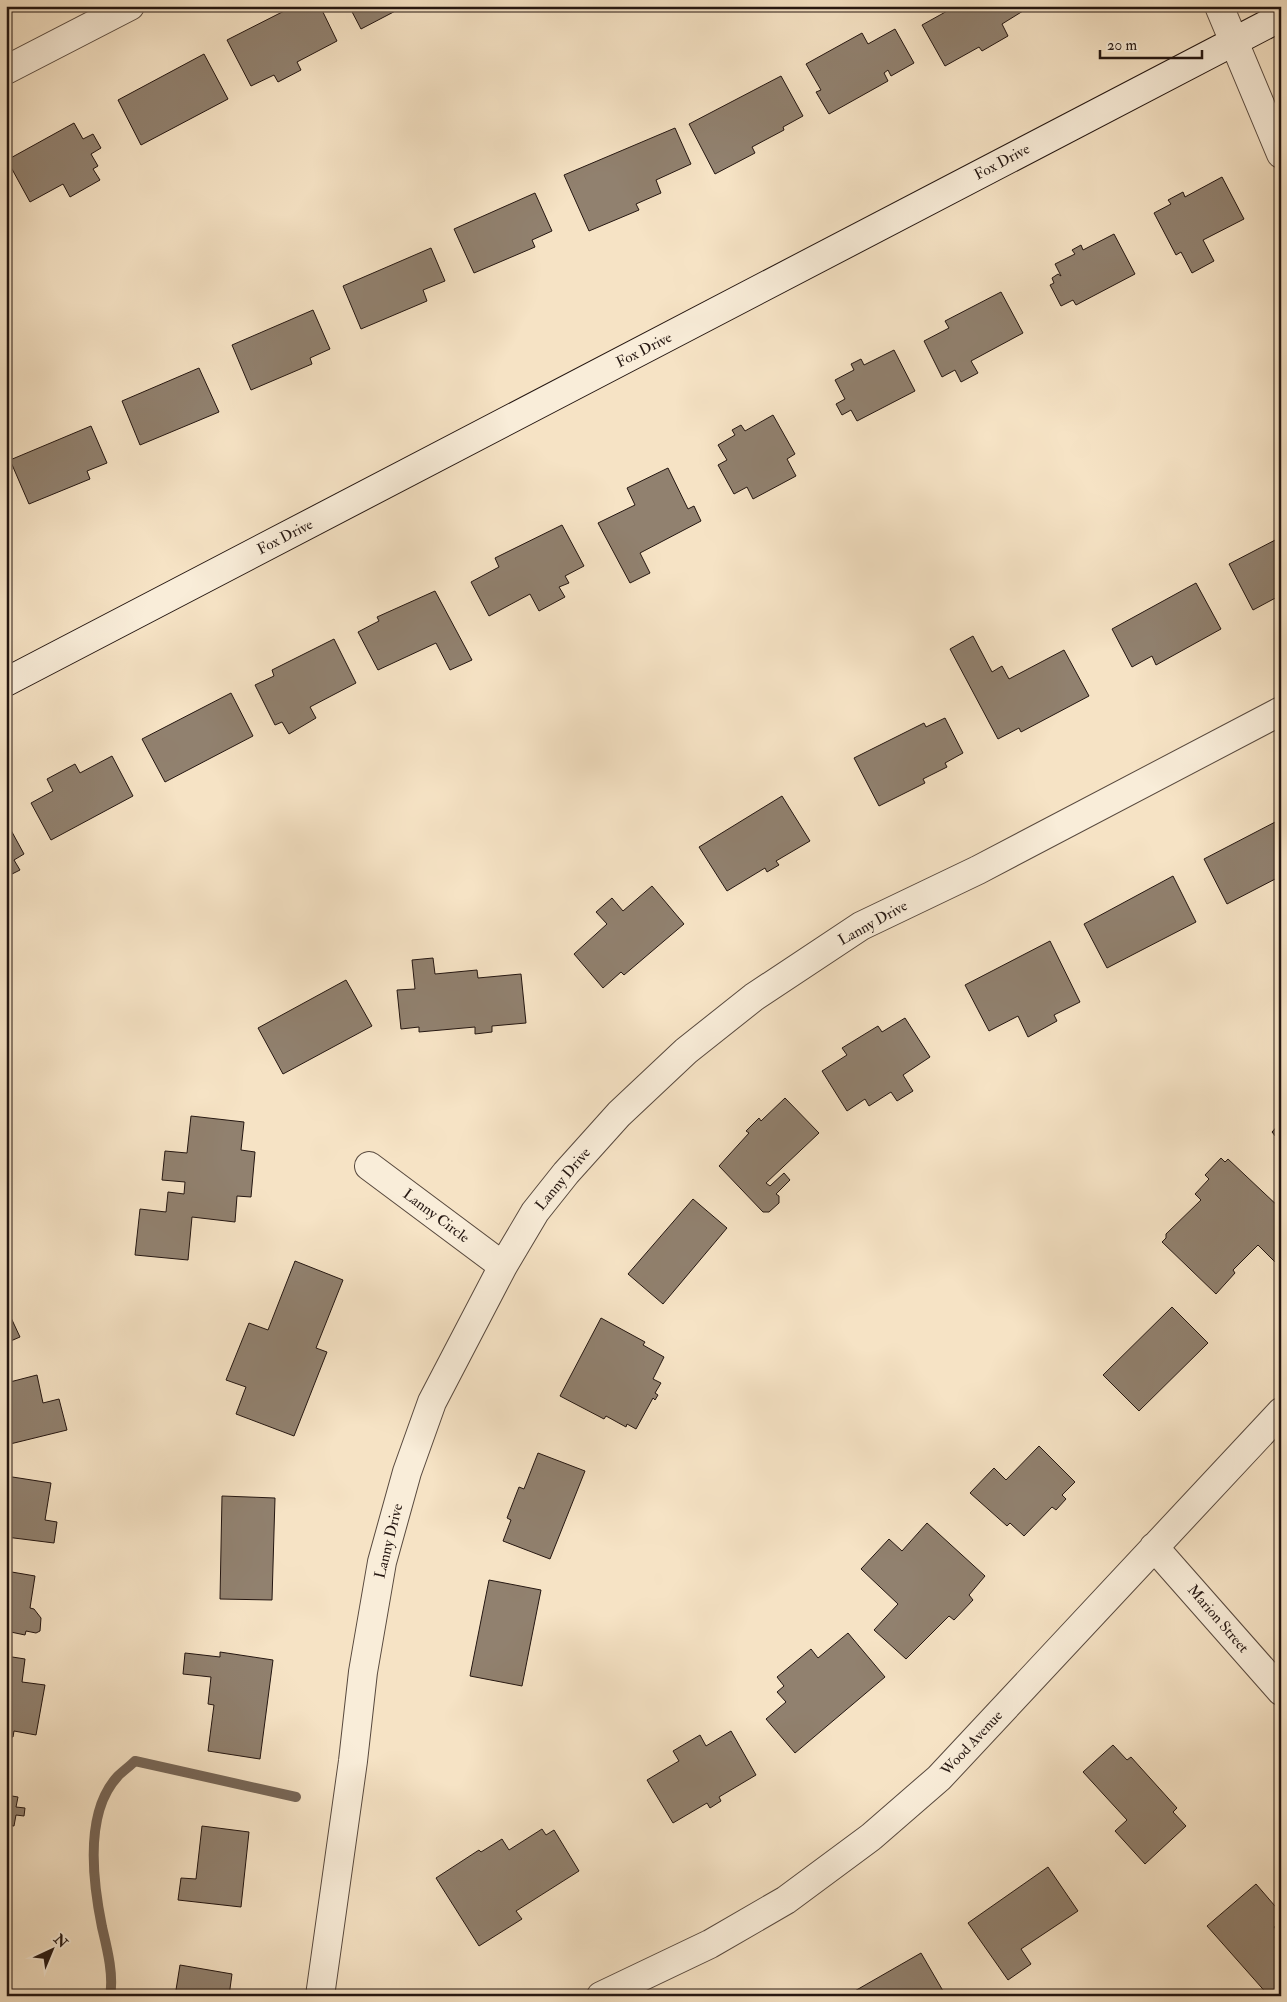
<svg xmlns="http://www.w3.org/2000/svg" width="1287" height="2002" font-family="'IM FELL Double Pica',serif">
<rect width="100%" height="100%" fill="#f6e3c5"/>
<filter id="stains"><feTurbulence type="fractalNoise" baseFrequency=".004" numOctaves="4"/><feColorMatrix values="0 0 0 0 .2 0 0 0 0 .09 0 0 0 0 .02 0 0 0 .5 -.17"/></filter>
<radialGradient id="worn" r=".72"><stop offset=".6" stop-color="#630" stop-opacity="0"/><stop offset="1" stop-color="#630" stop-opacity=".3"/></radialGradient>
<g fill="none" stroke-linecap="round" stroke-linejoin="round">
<path stroke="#776758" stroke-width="10" d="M110 1996C114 1975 107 1948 102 1927 93 1883 84 1812 118 1776 123 1771 130 1766 135 1761L296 1797"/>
</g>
<path fill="#91816f" stroke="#241611" d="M294 6H320L337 41 297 62 301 70 278 82 274 75 251 86 227 40Z
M349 6H405L361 29Z
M947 6H1021L1023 11 1002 24 1008 36 982 51 979 47 945 66 922 25 949 10Z
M895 29 914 63 891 76 888 70 884 73 888 81 829 114 816 92 821 90 806 64 862 33 868 44Z
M204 54 228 99 141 145 118 100Z
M781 76 803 116 783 127 784 130 752 147 755 153 715 174 689 124Z
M74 123 83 139 93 134 101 148 91 154 98 166 93 169 100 180 70 197 63 184 30 202 7 160Z
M675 128 691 164 656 180 661 193 636 204 639 210 589 231 564 175Z
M1222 177 1244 219 1203 240 1214 261 1192 273 1181 252 1176 255 1154 213 1171 204 1168 200 1183 192 1185 197Z
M535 193 552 231 532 240 535 247 474 273 454 229Z
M1114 234 1135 274 1076 305 1073 300 1061 306 1050 285 1054 283 1052 278 1058 274 1061 276 1055 264 1075 254 1072 250 1081 245 1083 250Z
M431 248 445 281 423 290 427 301 361 329 343 286Z
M1001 292 1023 333 971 361 978 373 961 382 955 370 942 377 924 341 949 328 945 321Z
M313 310 330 349 310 358 312 364 251 390 232 345Z
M894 350 915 391 857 421 851 410 842 415 836 404 845 399 835 380 854 370 851 364 861 359 864 365Z
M199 368 219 412 140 445 122 401Z
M773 415 795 454 787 459 796 476 753 499 747 487 734 494 718 465 727 460 718 445 735 435 732 430 741 425 745 431Z
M91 426 107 463 87 471 90 479 29 504 10 460Z
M668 468 688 509 694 506 701 521 640 553 650 573 630 583 598 523 635 505 627 488Z
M562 525 584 566 565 576 569 583 559 587 565 597 539 611 530 594 489 616 471 582 499 567 495 558Z
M1281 537V595L1253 610 1229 564Z
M1196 583 1221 629 1156 665 1152 656 1132 667 1112 629Z
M435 591 472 660 450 670 436 643 378 670 358 632 379 621 377 617Z
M973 636 992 672 1002 666 1009 679 1064 650 1089 696 1021 732 1019 728 998 739 950 649Z
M334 639 356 683 310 707 316 718 289 734 282 722 275 725 255 685 274 676 272 670Z
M231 693 253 736 165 782 142 739Z
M945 718 963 753 945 763 947 767 923 779 925 783 879 806 854 758 924 723 926 727Z
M112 756 133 796 51 840 31 803 53 791 47 779 75 764 80 773Z
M782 796 810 841 776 861 779 865 767 872 765 868 727 891 699 847Z
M1281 819V876L1227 904 1204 859Z
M6 821 24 854 14 860 20 870 6 877Z
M1173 876 1196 922 1107 968 1084 924Z
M652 886 684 924 624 975 621 972 603 988 574 954 607 924 596 912 612 898 623 911Z
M1050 941 1080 1002 1054 1015 1057 1021 1028 1037 1018 1016 989 1031 965 985Z
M433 958 435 974 477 970 478 978 521 974 526 1023 492 1026V1032L475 1034V1027L419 1032V1027L401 1029 397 990 415 989 412 960Z
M346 980 372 1026 283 1074 258 1028Z
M905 1018 930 1057 903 1075 913 1091 897 1101 891 1092 869 1106 865 1099 847 1111 822 1071 847 1055 842 1048 878 1026 882 1032Z
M785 1098 819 1133 766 1183 770 1186 784 1173 790 1180 776 1194 779 1196V1203L769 1212H763L719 1166 749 1133 746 1131 759 1118 761 1121Z
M191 1116 244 1122 241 1150 255 1152 251 1197 237 1196 235 1222 192 1217 188 1260 135 1255 140 1209 166 1212 168 1192 184 1194 185 1182 162 1180 165 1151 187 1153Z
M1281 1122V1143L1272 1132Z
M1221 1158 1225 1162 1228 1159 1281 1209V1256L1275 1262 1258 1245 1233 1270 1235 1273 1216 1294 1162 1242 1166 1238V1234L1201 1200 1195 1194 1209 1179 1205 1175Z
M693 1199 727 1228 663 1304 628 1274Z
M295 1261 343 1280 316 1348 327 1352 294 1436 236 1414 246 1387 226 1380 249 1323 268 1330Z
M6 1307 20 1337 6 1343Z
M1172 1307 1208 1343 1139 1411 1103 1375Z
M601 1318 645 1342 643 1345 664 1357 653 1379 661 1383 655 1393 658 1395 655 1400 653 1398 636 1429 627 1424 626 1427 606 1416 604 1419 560 1396Z
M37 1375 43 1403 59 1399 67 1430 6 1445V1383Z
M1039 1446 1075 1482 1062 1495 1066 1499 1056 1510 1052 1507 1024 1536 1010 1523 1007 1526 970 1493 994 1468 1006 1480Z
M538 1453 585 1471 550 1559 503 1541 511 1520 507 1518 519 1487 524 1489Z
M6 1476 51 1483 45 1520 57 1522 54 1543 6 1537Z
M222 1496 275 1498 272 1600 220 1599Z
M927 1523 985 1576 969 1595 973 1600 954 1620 949 1616 906 1659 874 1630 898 1604 861 1569 889 1539 902 1551Z
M6 1571 35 1576 30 1608 34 1609 41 1618 40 1631 36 1633 26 1631 25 1635 6 1631Z
M489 1580 541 1590 522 1686 470 1676Z
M848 1633 885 1677 795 1753 766 1719 786 1702 777 1692 784 1686 777 1677 811 1649 818 1658Z
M220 1652 273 1660 260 1759 208 1751 214 1705 208 1704 211 1677 183 1674 185 1653 220 1657Z
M6 1656 25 1659 22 1682 45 1685 36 1735 14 1731 13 1737 6 1736Z
M731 1731 756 1775 719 1797 721 1801 710 1808 707 1803 673 1823 647 1780 679 1761 673 1751 700 1735 706 1746Z
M1113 1745 1127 1760 1131 1757 1177 1808 1173 1812 1186 1826 1145 1864 1115 1831 1127 1820 1083 1772Z
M6 1795 18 1797 16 1807 25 1808 24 1816 16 1815 14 1826 6 1825Z
M202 1826 249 1832 241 1907 178 1900 181 1878 196 1879Z
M542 1829 546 1835 554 1830 579 1871 516 1911 522 1919 479 1946 436 1878 479 1850 481 1852 502 1839 509 1850Z
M1048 1867 1078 1911 1021 1949 1031 1964 1008 1980 968 1923Z
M1256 1884 1281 1913V1922L1274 1927 1281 1935V1996H1269L1207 1926Z
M921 1953 946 1996H846Z
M180 1965 232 1974 229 1996H175Z"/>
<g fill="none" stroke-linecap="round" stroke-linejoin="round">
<g stroke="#58493e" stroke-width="30">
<path id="street" d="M1219 6 1281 154
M6 70 130 6
M369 1166 503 1266
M1154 1547 1281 1691
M320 1996 353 1761 363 1672 382 1562 407 1472 432 1402 503 1266 535 1212 566 1173 619 1114 686 1051 754 997 861 926 978 870 1281 711
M601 1996 710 1944 786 1900 871 1837 939 1778 1281 1412"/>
</g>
<g stroke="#241611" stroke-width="30">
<path id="secondary" d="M6 682 1281 17"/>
</g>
<use href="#street" stroke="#f9edd9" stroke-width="28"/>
<use href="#secondary" stroke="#f9edd9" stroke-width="28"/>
</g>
<g text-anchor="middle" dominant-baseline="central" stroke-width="4" stroke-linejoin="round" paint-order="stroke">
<g font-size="15" fill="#241611" stroke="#f9edd9">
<text transform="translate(1002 162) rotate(-28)">Fox Drive</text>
<text transform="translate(644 350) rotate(-27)">Fox Drive</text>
<text transform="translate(285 537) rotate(-27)">Fox Drive</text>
<text transform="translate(873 923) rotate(-29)">Lanny Drive</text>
<text transform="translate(563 1179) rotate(-50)">Lanny Drive</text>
<text transform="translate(436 1216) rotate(37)">Lanny Circle</text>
<text transform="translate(389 1541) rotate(-76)">Lanny Drive</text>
<text transform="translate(1218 1619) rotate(49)">Marion Street</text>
<text transform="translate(972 1743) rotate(-47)">Wood Avenue</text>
</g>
</g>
<rect width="1287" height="2002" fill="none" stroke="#f6e3c5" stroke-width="25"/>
<rect x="8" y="8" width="1272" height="1987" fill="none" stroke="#241611" stroke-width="2.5"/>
<rect x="12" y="12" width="1262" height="1977" fill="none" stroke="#241611"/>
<g transform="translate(52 1950) rotate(44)" stroke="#f9edd9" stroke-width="4" paint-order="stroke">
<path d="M0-4L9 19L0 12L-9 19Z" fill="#241611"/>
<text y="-8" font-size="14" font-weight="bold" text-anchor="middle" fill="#241611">N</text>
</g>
<path d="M1100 50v8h102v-8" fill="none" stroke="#241611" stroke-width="2.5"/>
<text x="1107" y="50" font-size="15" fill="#241611" stroke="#f9edd9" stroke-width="4" paint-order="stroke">20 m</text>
<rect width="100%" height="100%" filter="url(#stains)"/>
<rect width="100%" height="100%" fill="url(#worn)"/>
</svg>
